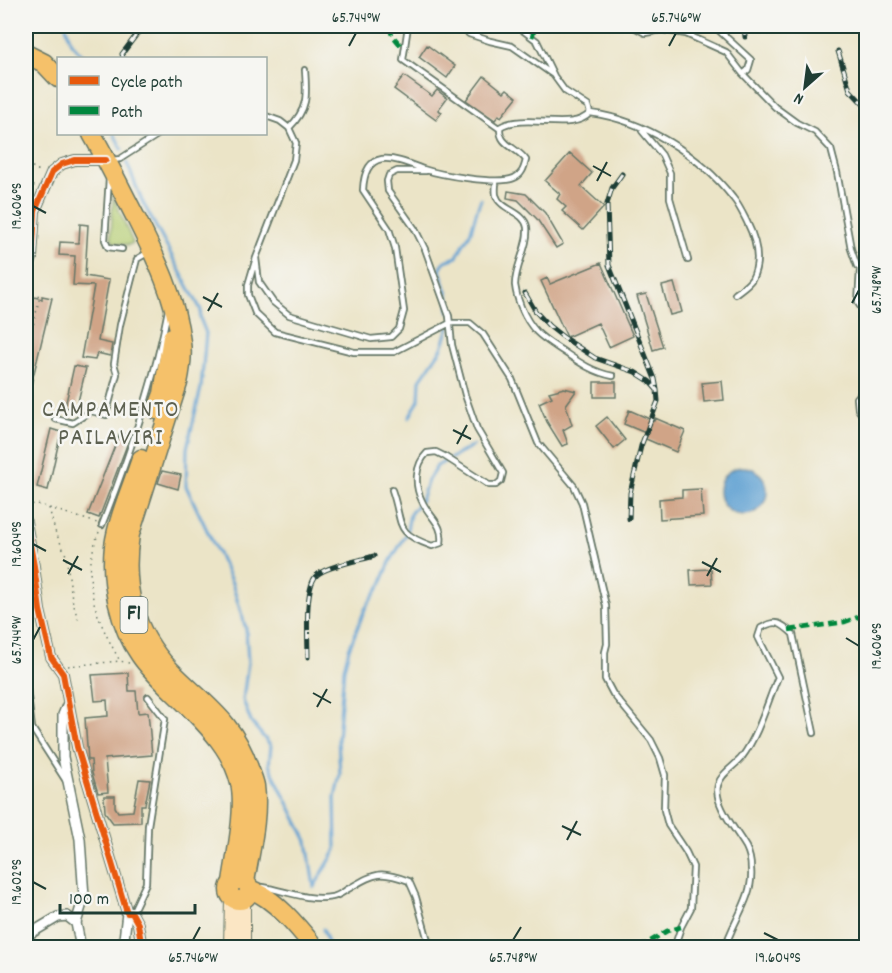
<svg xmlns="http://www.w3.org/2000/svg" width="892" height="973" font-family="Dekko,sans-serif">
<rect width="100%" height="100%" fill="#f6f6f2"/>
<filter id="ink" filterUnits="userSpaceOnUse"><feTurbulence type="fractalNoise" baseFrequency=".0167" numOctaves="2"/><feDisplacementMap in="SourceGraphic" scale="12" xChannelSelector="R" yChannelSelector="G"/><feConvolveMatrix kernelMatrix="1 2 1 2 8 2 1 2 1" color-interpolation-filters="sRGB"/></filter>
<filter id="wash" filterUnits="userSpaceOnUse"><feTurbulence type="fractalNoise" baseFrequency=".008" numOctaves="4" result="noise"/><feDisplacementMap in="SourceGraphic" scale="24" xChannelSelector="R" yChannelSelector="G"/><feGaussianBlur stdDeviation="1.35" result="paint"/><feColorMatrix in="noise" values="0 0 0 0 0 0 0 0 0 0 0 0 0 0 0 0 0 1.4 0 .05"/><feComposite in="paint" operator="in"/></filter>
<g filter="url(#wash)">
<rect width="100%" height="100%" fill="#ebe4c7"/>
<path fill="#b6ce73" stroke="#6a8654" stroke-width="1.5" d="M113 196 133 243 128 245 113 242 111 236Z"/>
<path fill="#5fa0d2" stroke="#3f6e83" stroke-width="1.5" d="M719 491a24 24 0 1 1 48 0a24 24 0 1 1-48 0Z"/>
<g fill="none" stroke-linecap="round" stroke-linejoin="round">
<path stroke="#5fa0d2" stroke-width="3" d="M66 26 71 43 85 58
M114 134 122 149
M127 163 142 201 201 310 200 318 206 333 201 388 187 448 186 486 232 583 246 629 248 662 243 700 251 722 271 746 269 765 307 841 314 887
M449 312 448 295 440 270 445 261 457 257C460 248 468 239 471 231 474 220 477 209 481 199
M409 418 419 400 420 380 442 348 449 327
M314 887 336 850 335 797 340 774 338 739 344 668 349 649 365 609 381 584 390 562 406 535 410 514 421 500 428 480 437 466 474 445
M323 929 330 948"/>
</g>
<g id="blocks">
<path fill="#d0a487" d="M427 45 455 66 447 78 419 57Z
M404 76 432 96 437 90 447 98 438 110 442 112 436 120 394 89Z
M484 76 504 92 507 89 517 97 501 117 499 115 495 120 466 100Z
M570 153 592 173 581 186 604 207 583 230 562 211 566 207 557 199 560 194 545 181Z
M508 191 526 194 545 213 563 244 556 248 537 219 518 200 507 198Z
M80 224 88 225 85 276 109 280 98 341 112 344 110 356 97 353 95 360 81 358 94 286 73 285 75 256 59 255 60 242 79 243Z
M601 263 633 336 609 347 598 323 567 337 541 281 547 278 550 284Z
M674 283 682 312 670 315 662 286Z
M646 294 663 347 653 350 637 296Z
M26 295 42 299V296L52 298 28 398 26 397V368L28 358H26Z
M74 366 86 368 76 410 65 407Z
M722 381 724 400 704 402 702 383Z
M594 382H616V397H594Z
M564 388 576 391 566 405 572 425 563 430 568 444 562 446 547 422 539 403 552 397 549 392Z
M629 410 654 421 655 418 685 431 676 452 646 439 648 434 624 424Z
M607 417 625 440 614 449 596 426Z
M51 429 61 432 48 490 37 487Z
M120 433 130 437 99 518 88 514Z
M162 471 181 475 178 489 158 483Z
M701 489 703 516 660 519 659 499 682 497V490Z
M711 569 712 584 691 585 690 570Z
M128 673 129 691H136L138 713 148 712 152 755 105 759 108 792 98 793 92 773 91 760H88L85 718 108 716 107 700 95 701 92 675Z
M139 779 150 780 145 805H141V822L113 823 105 812 104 796H115V807L118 812 133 811Z"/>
</g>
</g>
<g filter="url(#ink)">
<use href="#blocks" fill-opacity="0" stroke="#667767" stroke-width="1.5"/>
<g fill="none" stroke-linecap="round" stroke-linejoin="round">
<g stroke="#667767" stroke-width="8">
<path id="lane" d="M408 26 403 60 500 129
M459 26 469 34 490 41 512 46 552 74
M632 26 645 33 662 30 686 34 726 52 743 74 775 107 797 123 815 132 831 149 837 172 851 249 857 266 866 273
M714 26 751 60 748 70 743 74
M866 58V63
M590 113C644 120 700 155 733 198 739 205 743 214 747 222 756 240 762 260 752 279 748 285 740 290 735 294
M266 116 280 121 289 128 296 143 294 160 256 258 259 282 273 302 289 315 371 339 391 337 399 329 404 311 395 248 389 229 363 190C365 145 396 159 423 169 441 175 497 185 514 178 522 175 524 168 526 160 516 146 499 146 500 127 526 112 572 133 590 113L588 106 565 91 554 76 537 41 517 26
M289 128C308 109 307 96 305 70
M642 131 662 155 670 173V198L688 260
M113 160 120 159 159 134
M109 178 105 240 108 247 122 249
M496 181C496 185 495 191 496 195 500 210 524 211 527 227 529 246 515 266 515 285 516 294 518 300 521 307 532 333 543 338 564 352 580 363 593 372 613 376
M256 258 248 285V295L255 313 275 332 354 352H394L450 323H470L483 334 512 379 538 443 574 486 582 503 606 606 607 644 605 652V679L613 694 651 740 660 758 665 775 664 810 668 825 686 852 693 867 691 908 681 927 674 948
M860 269 858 303 866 315
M866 387 857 398 858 409 866 421
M55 419 73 423 91 411 106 415 117 374 114 364 120 325 137 259 149 252
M392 490C404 525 393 532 432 546L441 543C444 524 429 517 422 501 414 485 415 465 427 453L436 452 444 456 489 485H496L501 481 503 473 477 429 465 395 452 345 449 316 425 249 415 229 388 191 387 181 389 175 397 171H426
M102 525C130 454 154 384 168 310
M26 681 32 728 66 781
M263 887C286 891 307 901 332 897 338 896 343 892 348 889 376 873 379 870 409 881L416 897 430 948
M132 913 146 883 148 826 165 719 148 697
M725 948C732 922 754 897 751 869 751 862 749 853 746 847 737 831 713 804 718 785 721 773 735 766 742 757 759 734 767 703 778 677L758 637 761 628C777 619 781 623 793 634L814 733"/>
</g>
<g stroke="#667767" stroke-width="12">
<path id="street" d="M26 276 32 258 35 211 52 172 62 164 75 160H106
M26 522 34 566 40 610 51 657 63 674 77 747 127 913H132L138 924 142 948
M68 703 63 715V757L80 839 84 897 76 923 81 948
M26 919 32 931
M26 936 58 917 67 916 76 923
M123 948 127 913"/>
</g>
<g stroke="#667767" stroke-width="16">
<path id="secondary" d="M243 899V948
M231 948 232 897"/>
</g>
<g stroke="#667767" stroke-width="21">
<path id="highway" d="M26 54 44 63 58 78
M92 134C108 162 122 191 137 220 156 258 176 299 181 342 183 356 181 369 178 383L130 534C122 587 133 631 170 670 203 704 233 720 249 768 251 774 254 780 255 786 259 817 250 851 245 882
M157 410 163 394 172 337
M141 459C132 487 118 517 114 546 110 581 119 626 140 655 153 674 171 689 187 705 210 728 232 750 240 783 246 810 236 854 232 882
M229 890a10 10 0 1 1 20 0a10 10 0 1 1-20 0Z
M249 889C274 897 299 928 315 948"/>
</g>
<path stroke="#667767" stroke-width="1.5" stroke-dasharray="1.5 4.5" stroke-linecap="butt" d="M26 157 29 165 41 172
M26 196 36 183
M26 292 40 296 26 356
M26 395 32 397
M26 505 37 504 97 523
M49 508 55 531 66 555 72 599 79 623
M99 532C79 580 96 618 120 661
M68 666 120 661 129 663"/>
<use href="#lane" stroke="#fff" stroke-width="4.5"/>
<use href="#street" stroke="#fff" stroke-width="9"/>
<use href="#secondary" stroke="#fbe6c4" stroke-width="14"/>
<use href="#highway" stroke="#f5c16b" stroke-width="18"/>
<g stroke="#1f3d34" stroke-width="5">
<path id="rail" d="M744 26 745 37
M838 51 850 90 866 107
M123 58 122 54 143 26
M622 174 612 188 607 204 609 265 655 379 657 390
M525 293 536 312 549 326 563 337 595 358 635 372 649 381 657 390 658 401 641 446 630 493 629 519
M308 657C308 639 304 586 317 575 327 566 361 560 374 556"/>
</g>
<use href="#rail" stroke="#f6f6f2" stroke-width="3" stroke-dasharray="9" stroke-linecap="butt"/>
<path stroke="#00873e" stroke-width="4.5" stroke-dasharray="9 4.5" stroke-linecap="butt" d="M389 26 392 35 403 48
M532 37 536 26
M789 630 845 622 866 614
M639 948 667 931 681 927"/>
<g stroke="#f6f6f2" stroke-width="10">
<path id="cycleway" d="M26 276 32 258 35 211 52 172 62 164 75 160H106
M26 522 34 566 40 610 51 657 63 674 77 747 127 913H132L138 924 142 948"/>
</g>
<use href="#cycleway" stroke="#e8590c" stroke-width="6"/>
</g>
</g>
<path fill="none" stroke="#1f3d34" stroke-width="2" d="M349 46 356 33M669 46 676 33M593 166 611 176M597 181 607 162M33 206 46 213M203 297 222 307M852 303 859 290M208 311 218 293M453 430 471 439M457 444 467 425M33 544 46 551M63 560 82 570M702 562 721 572M68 574 78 556M707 576 717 558M846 638 859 646M33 640 40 627M313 693 331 703M317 707 327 689M562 826 581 835M567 840 577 821M33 882 46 889M764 933 778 940M193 940 200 927M513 940 521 927"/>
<g text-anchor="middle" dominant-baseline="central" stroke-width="5" stroke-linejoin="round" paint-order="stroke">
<rect fill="#f6f6f2" stroke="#60746d" stroke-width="1.5" x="120.5" y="597" width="27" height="36" rx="4.5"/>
<g font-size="21" font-weight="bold" fill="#1f3d34">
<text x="134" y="615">F1</text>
</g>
<g font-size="24" letter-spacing="1.5" fill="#5d6151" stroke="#f6f6f2">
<text x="111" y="411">CAMPAMENTO<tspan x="111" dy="28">PAILAVIRI</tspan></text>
</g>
</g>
<rect width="892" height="973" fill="none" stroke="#f6f6f2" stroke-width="66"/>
<rect x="57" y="57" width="210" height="78" fill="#f6f6f2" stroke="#a0aca6" stroke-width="1.5"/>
<rect x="69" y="76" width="30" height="9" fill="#e8590c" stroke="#a0aca6" stroke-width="1.5"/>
<text x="111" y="87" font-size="18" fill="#1f3d34">Cycle path</text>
<rect x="69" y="106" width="30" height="9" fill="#00873e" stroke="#a0aca6" stroke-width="1.5"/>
<text x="111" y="117" font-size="18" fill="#1f3d34">Path</text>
<g transform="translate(805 87) rotate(208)" stroke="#f6f6f2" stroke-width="4.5" paint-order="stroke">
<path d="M0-4.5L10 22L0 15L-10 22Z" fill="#1f3d34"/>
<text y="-9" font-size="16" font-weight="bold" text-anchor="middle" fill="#1f3d34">N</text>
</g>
<path d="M60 904v9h135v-9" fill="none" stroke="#1f3d34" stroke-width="3"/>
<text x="69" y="904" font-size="18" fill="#1f3d34" stroke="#f6f6f2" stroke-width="4.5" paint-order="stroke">100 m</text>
<rect x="33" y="33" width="826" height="907" fill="none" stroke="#1f3d34" stroke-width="2"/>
<g font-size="15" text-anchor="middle" fill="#1f3d34">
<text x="356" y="22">65.744°W</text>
<text x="676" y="22">65.746°W</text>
<text transform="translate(16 206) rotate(-90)" y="5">19.606°S</text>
<text transform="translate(876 290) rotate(-90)" y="5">65.748°W</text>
<text transform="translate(16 544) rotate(-90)" y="5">19.604°S</text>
<text transform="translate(16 640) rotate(-90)" y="5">65.744°W</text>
<text transform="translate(876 646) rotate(-90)" y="5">19.606°S</text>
<text transform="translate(16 882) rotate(-90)" y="5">19.602°S</text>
<text x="193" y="962">65.746°W</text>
<text x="513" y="962">65.748°W</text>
<text x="778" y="962">19.604°S</text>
</g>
</svg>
